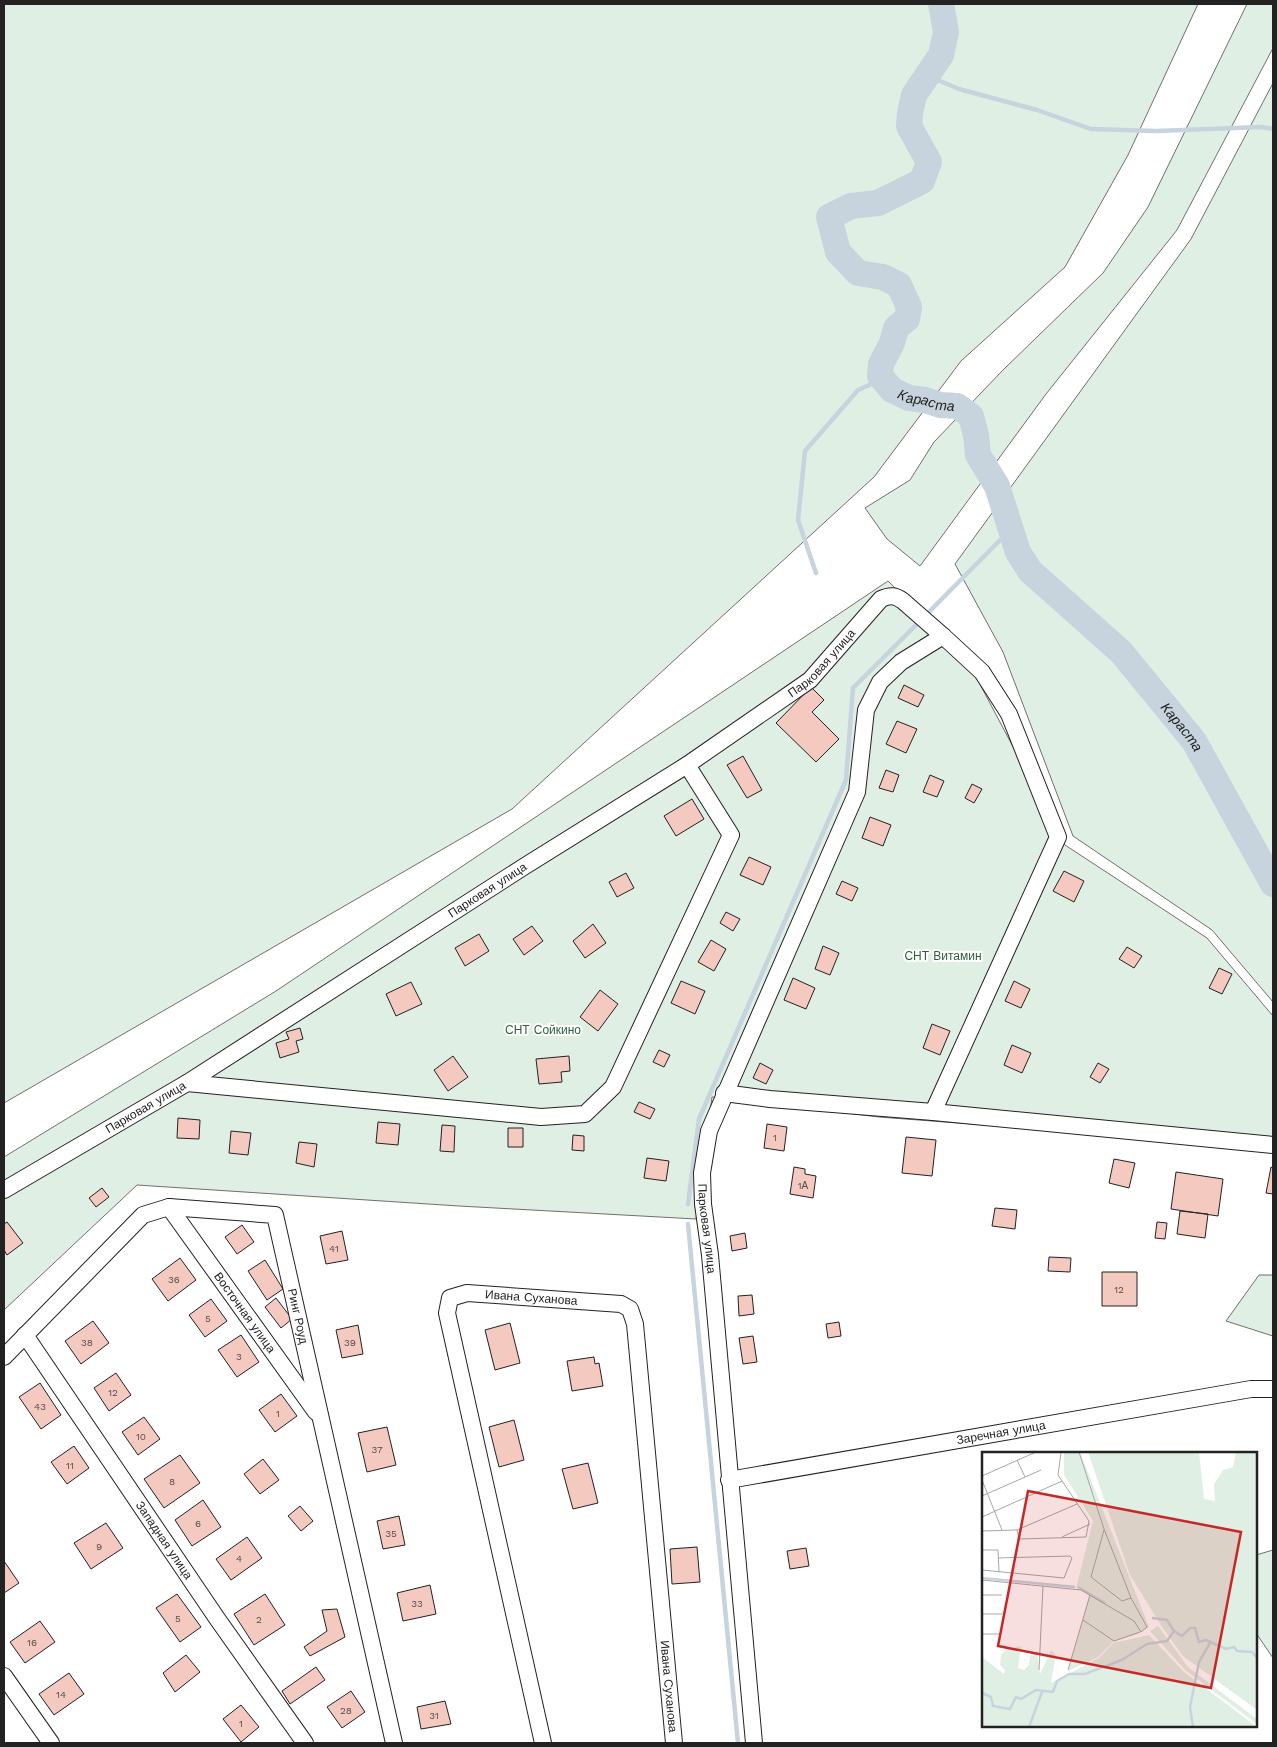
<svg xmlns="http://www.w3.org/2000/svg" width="1277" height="1747" font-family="'Work Sans',sans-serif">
<rect width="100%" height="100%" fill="#fff"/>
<path fill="#e0efe3" stroke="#6f6f6f" d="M4 4H1198L1128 155 1065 267 961 361 874 477 512 809 4 1103Z
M1247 4H1273V48L1177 230 1046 394 920 566 887 539 865 508 910 480 934 442 1003 370 1103 273 1148 207Z
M1273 83V1002L1212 930 1073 836 1003 652 955 564 1191 239Z
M888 581 965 656 1065 845 1207 938 1273 1016V1147L879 1117 712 1097 696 1219 459 1206 137 1185 4 1310V1157L276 991Z
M1259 1275H1273V1336L1226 1321Z
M1273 1550V1658L1256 1633V1555Z"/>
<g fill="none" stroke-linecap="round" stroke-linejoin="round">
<path stroke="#c7d3dd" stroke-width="4.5" d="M928 76 959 89 1037 110 1091 129 1157 131 1261 127 1273 129
M816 573 798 520 805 451 858 390 883 379
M927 614 1010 530
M688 1204 699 1119 846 780 853 688 918 623
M688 1224 738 1743"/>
<path stroke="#c7d3dd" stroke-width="26" id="s1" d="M941 4 946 32 941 55 914 95 910 113 909 126 929 162 922 181 878 203 851 206 829 217 838 252 858 273 883 277 899 285 909 307 907 319 896 328 892 343 881 364 880 376 892 390 909 398 925 400 940 405 957 406 971 416 976 435 978 455 997 486 1018 552 1030 571 1121 652 1194 741 1273 884"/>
</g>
<path fill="#f3c9c0" stroke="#222" d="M904 685 924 695 918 707 898 698Z
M811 687 824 700 812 712 839 739 816 762 776 723Z
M897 721 917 729 906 753 886 744Z
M743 756 762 790 747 798 727 765Z
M886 770 899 775 893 792 879 788Z
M930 775 944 781 937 797 923 792Z
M972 784 982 789 974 803 965 798Z
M692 799 704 819 676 836 664 816Z
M870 817 891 825 883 846 862 838Z
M749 857 771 867 763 885 740 875Z
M1064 871 1084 881 1074 902 1053 891Z
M626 873 634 888 617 897 609 882Z
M842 881 858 888 852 901 836 894Z
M726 912 740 919 733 931 720 923Z
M593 924 606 943 585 958 573 941Z
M532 926 543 941 524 955 513 939Z
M479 934 489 951 465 966 455 948Z
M711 940 726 949 714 971 698 962Z
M823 946 839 953 830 975 815 969Z
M1127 947 1142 956 1134 968 1119 959Z
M1219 968 1232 974 1222 994 1209 988Z
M793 978 815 988 806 1009 784 1000Z
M681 981 705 991 695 1014 671 1003Z
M1014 981 1030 989 1021 1008 1005 1001Z
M411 982 422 1004 396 1016 386 994Z
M600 990 618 1004 598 1031 580 1017Z
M932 1024 950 1031 940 1055 923 1048Z
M300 1028 303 1039 296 1041 299 1052 280 1058 276 1043 289 1039 286 1032Z
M1012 1045 1031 1053 1022 1073 1004 1065Z
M659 1050 670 1055 664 1067 653 1062Z
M453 1056 468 1077 448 1091 434 1070Z
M569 1056 570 1071 561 1072 562 1082 539 1084 536 1059Z
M760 1063 773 1070 766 1084 753 1078Z
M1098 1063 1109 1069 1100 1083 1090 1077Z
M639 1102 655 1109 650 1119 634 1112Z
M178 1118 200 1120 199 1139 177 1138Z
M378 1122 400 1124 398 1145 376 1143Z
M767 1124 787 1127 784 1151 764 1148Z
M442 1125 455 1126 454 1152 440 1151Z
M508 1128H523V1147H508Z
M231 1131 251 1133 248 1155 229 1153Z
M573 1135 584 1136V1151L572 1150Z
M906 1137 936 1140 932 1176 902 1173Z
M299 1142 317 1144 314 1167 296 1163Z
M647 1158 669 1161 666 1181 644 1178Z
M1114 1159 1135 1163 1129 1188 1109 1183Z
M794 1167 805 1169V1174L816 1176 813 1198 790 1194Z
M1271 1167 1273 1168V1194L1266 1193Z
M1176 1172 1223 1179 1218 1216 1171 1209Z
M102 1188 109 1197 96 1207 89 1198Z
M995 1208 1017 1210 1015 1229 992 1226Z
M1180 1211 1208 1214 1205 1238 1177 1234Z
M7 1222 23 1243 7 1255 4 1250V1224Z
M1157 1222 1167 1223 1165 1239 1155 1238Z
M242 1225 254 1242 237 1254 225 1237Z
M342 1231 348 1260 326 1264 320 1236Z
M745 1233 747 1248 732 1251 730 1236Z
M1049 1257 1071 1258 1070 1272 1048 1271Z
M180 1258 196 1280 168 1301 152 1279Z
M265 1260 283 1289 267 1300 248 1271Z
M1102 1272H1137V1306H1102Z
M752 1295 754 1314 739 1316 738 1296Z
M276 1298 292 1319 281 1328 265 1307Z
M211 1299 227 1321 205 1337 189 1315Z
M93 1321 109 1343 81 1364 65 1341Z
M839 1322 841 1336 828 1338 826 1324Z
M510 1323 520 1363 495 1370 485 1330Z
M358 1325 363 1354 342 1358 336 1330Z
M241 1335 259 1362 237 1377 218 1350Z
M753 1336 757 1362 743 1364 739 1338Z
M594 1357 595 1364 599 1363 603 1386 572 1391 567 1361Z
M116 1373 131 1395 109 1411 94 1388Z
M40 1383 61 1415 41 1429 19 1397Z
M281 1394 297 1416 275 1432 259 1410Z
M144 1417 160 1439 138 1455 122 1432Z
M514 1420 524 1460 499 1467 489 1427Z
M387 1427 396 1465 367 1472 358 1433Z
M74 1446 89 1468 67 1484 51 1462Z
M180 1455 200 1483 164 1508 144 1479Z
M263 1459 279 1480 260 1494 244 1474Z
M588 1463 598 1503 573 1509 562 1469Z
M203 1500 221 1527 192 1546 175 1520Z
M300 1506 313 1521 301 1531 288 1516Z
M399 1516 405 1545 383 1549 377 1521Z
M106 1523 123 1548 91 1569 74 1543Z
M247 1537 262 1558 231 1580 216 1559Z
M697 1547 700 1582 672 1584 670 1549Z
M806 1548 809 1566 790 1569 787 1551Z
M4 1561 19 1583 4 1593Z
M430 1585 436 1614 403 1621 397 1593Z
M177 1594 201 1627 180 1642 156 1608Z
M265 1594 285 1625 254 1645 234 1614Z
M337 1609 345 1637 310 1656 304 1647 327 1631 322 1610Z
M40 1621 55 1642 25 1663 10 1642Z
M186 1655 200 1672 175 1692 163 1673Z
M316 1667 325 1680 290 1704 282 1691Z
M69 1673 84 1694 54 1715 39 1694Z
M351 1691 365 1712 342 1728 327 1707Z
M445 1701 451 1724 421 1729 417 1707Z
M241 1705 259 1727 241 1742 223 1719Z"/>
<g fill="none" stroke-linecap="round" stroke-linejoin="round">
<g stroke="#222" stroke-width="18">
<g id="minor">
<path d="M187 1083 541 1117 585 1114 613 1087 731 835 687 765"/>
<path d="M724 1093 770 1099 933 1112 1273 1145"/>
<path d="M933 1112 1058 837 1009 714 982 672 943 636"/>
<path id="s2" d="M4 1190 187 1083 525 866 687 765 810 680 881 599C890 595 895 595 903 601L943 636 901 662 880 682 866 710 857 792 709 1131 702 1173 703 1204 710 1255 754 1743"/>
<path id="s3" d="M169 1207 316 1412"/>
<path id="s4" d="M25 1335 216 1617 305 1743"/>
<path id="s5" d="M4 1357 143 1215 169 1207 275 1215 394 1743"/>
<path id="s6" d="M729 1480 1251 1389H1273"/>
<path d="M4 1676 51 1743"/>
<path id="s7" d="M543 1743 447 1313 450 1298 467 1293 621 1304 630 1309 635 1324 674 1743"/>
</g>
</g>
<use href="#minor" stroke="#fff" stroke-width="16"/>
</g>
<g text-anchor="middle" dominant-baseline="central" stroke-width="4" stroke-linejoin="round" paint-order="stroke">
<g font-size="10" fill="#564c4a">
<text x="775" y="1137">1</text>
<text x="803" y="1185">1А</text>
<text x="334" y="1248">41</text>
<text x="174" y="1279">36</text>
<text x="1119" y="1289">12</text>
<text x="208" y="1318">5</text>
<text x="87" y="1342">38</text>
<text x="350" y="1342">39</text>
<text x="239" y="1356">3</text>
<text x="113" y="1392">12</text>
<text x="40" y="1406">43</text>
<text x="278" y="1413">1</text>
<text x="141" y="1436">10</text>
<text x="377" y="1449">37</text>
<text x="70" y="1465">11</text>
<text x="172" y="1481">8</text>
<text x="198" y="1523">6</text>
<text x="391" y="1533">35</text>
<text x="99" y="1546">9</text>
<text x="239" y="1558">4</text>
<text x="417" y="1603">33</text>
<text x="178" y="1618">5</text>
<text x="259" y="1619">2</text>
<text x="32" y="1642">16</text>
<text x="61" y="1694">14</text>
<text x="346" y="1710">28</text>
<text x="434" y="1715">31</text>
<text x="241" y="1723">1</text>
</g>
<g font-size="12" fill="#222" stroke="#fff">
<text stroke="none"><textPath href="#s2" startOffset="974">Парковая улица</textPath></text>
<text stroke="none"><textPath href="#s2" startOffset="569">Парковая улица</textPath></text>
<text stroke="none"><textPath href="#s2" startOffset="164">Парковая улица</textPath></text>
<text stroke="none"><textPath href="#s2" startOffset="1799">Парковая улица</textPath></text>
<text stroke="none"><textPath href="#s7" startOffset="538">Ивана Суханова</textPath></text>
<text stroke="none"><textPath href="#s3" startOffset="130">Восточная улица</textPath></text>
<text stroke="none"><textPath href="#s5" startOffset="436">Ринг Роуд</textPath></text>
<text stroke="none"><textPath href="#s6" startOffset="276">Заречная улица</textPath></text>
<text stroke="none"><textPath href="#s4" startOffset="248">Западная улица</textPath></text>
<text stroke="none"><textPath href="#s7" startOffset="1018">Ивана Суханова</textPath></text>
</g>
<g font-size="12" fill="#2f5e38" stroke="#fff">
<text x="943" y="956">СНТ Витамин</text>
<text x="543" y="1030">СНТ Сойкино</text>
</g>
<g font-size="14" font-style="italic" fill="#222" stroke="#fff">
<text stroke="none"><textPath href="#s1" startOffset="559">Караста</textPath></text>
<text stroke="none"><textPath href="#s1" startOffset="994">Караста</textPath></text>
</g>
</g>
<g transform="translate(982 1452)">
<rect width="275" height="275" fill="#fff"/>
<path d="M82 0H98L167 175 156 182 131 190 116 205 86 219 108 141 94 136 111 69 82 23ZM106 0H217L222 47 233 49 232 32 241 18 251 15 254 0H275V258L201 204 180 175 148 123ZM176 174 206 215 275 267V272L203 218 168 179ZM167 183 202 220 275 275H0V205L22 222 23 218 18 213 19 203 24 197 39 194 36 216 42 218 47 213 48 204 55 200 58 222 69 198 74 203 69 231 117 206 131 191Z" fill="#e0efe3"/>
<path fill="none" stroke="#c7d3dd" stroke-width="2.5" d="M0 126 93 135M96 135 123 151M170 166 185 168 192 179M0 241 9 245 11 254 28 257 34 245 39 247 54 238 71 240 75 229 87 222H103L140 208 165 192 185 189 192 179 200 184 208 176H213L217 190 224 188 244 197 252 195 255 199 270 200 275 206M47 275 60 240M211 275 208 255 217 210 228 191"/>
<path fill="none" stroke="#a7a7a7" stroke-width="1" d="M35 8 43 25M0 24 54 0M0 28 20 78M0 44 59 18M0 65 80 29M35 78 95 52M122 78 109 125 140 149 149 146M0 79 35 78 37 87 104 85 107 69 76 23 79 0M80 85 108 72M0 98H16L17 120M0 118 82 126 90 106 88 104 16 106M0 128 99 138 152 169 159 180 165 175 149 146 122 77 97 0M0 143H20M0 162H20M101 168 132 189 158 180M0 182H18M57 218 61 134M86 218 108 143"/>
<path fill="#c62828" fill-opacity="0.15" stroke="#c62828" stroke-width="2.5" d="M46 39 259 80 229 236 16 194Z"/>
<rect width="275" height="275" fill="none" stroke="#222" stroke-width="2.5"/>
</g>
<rect width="1277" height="1747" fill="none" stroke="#222222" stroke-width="10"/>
</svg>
